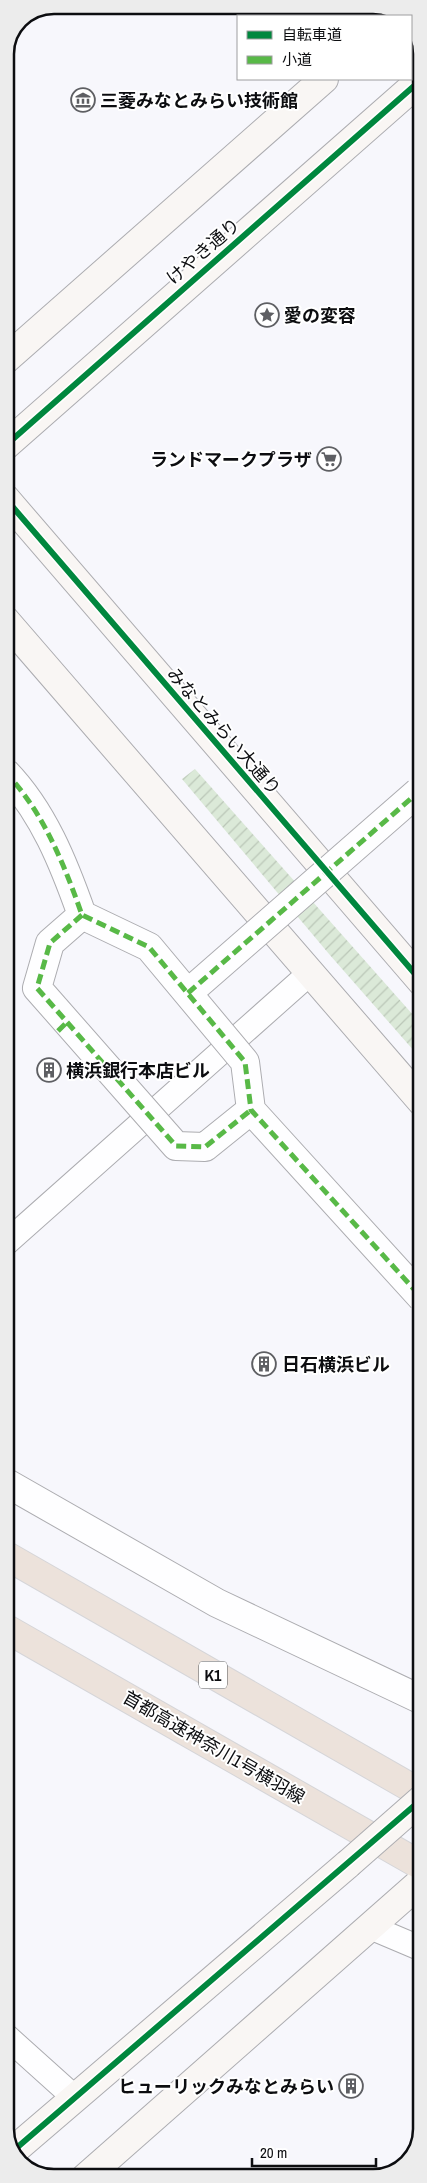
<svg xmlns="http://www.w3.org/2000/svg" width="427" height="2183" font-family="'Archivo Narrow','Noto Sans JP',sans-serif">
<defs>
<pattern id="garden-furrows" width="10" height="10" patternUnits="userSpaceOnUse" patternTransform="scale(1.25)"><rect width="10" height="10" fill="#dbe9d8"/><path d="M-1 1l2-2M0 10L10 0M9 11l2-2" fill="none" stroke="#bbc7b8"/></pattern>
</defs>
<rect width="100%" height="100%" fill="#f7f7fc"/>
<path fill="url(#garden-furrows)" d="M195 769 422 1025V1060L329 954 182 779Z"/>
<g fill="none" stroke-linecap="round" stroke-linejoin="round">
<g stroke="#acacb0" stroke-width="26">
<path id="lane" d="M5 1244 310 973
M370 1927 422 1949
M5 2035 75 2098"/>
</g>
<g stroke="#acacb0" stroke-width="30">
<path id="street" d="M5 1482 217 1603 422 1700"/>
</g>
<g stroke="#acacb0" stroke-width="30">
<path id="secondary" d="M395 16 397 14
M5 360 324 79
M5 446 422 79
M5 498 422 982
M5 620 422 1102
M13 2151 348 1864
M85 2178 422 1881"/>
</g>
<g stroke="#d5d5d8" stroke-width="30">
<path id="highway" d="M5 1555 422 1794
M5 1628 422 1866"/>
</g>
<use href="#lane" stroke="#fefeff" stroke-width="24"/>
<use href="#street" stroke="#fefeff" stroke-width="28"/>
<use href="#secondary" stroke="#f9f6f4" stroke-width="28"/>
<use href="#highway" stroke="#ece2db" stroke-width="28"/>
<g stroke="#acacb0" stroke-width="30" stroke-linecap="butt">
<path id="street-bridge" d="M5 772C43 811 64 864 82 915L149 947 245 1062 251 1110 422 1298
M82 915 50 943 37 988 176 1146 205 1147 251 1110
M188 993 418 792"/>
</g>
<g stroke="#acacb0" stroke-width="30" stroke-linecap="butt">
<path id="secondary-bridge" d="M348 1864 422 1799"/>
</g>
<use href="#street-bridge" stroke="#fefeff" stroke-width="28"/>
<use href="#secondary-bridge" stroke="#f9f6f4" stroke-width="28"/>
<path stroke="#58b947" stroke-width="5" stroke-dasharray="10 5" stroke-linecap="butt" d="M5 772C43 811 64 864 82 915L149 947 245 1062 251 1110 422 1298
M82 915 50 943 37 988 176 1146 205 1147 251 1110
M188 993 422 789
M58 1031 67 1022"/>
<g stroke="#fff" stroke-width="9">
<path id="cycleway" d="M5 446 422 79
M5 498 422 982
M13 2151 422 1799"/>
</g>
<use href="#cycleway" stroke="#00873e" stroke-width="6"/>
</g>
<defs>
<g id="museum-ring" transform="scale(1.25)"><circle r="9.5" fill="#fff" stroke="#5e5f63" stroke-width="1.5"/><path d="M0-6L6-3V-2H-6V-3ZM-5-1h2V3h-2ZM-1-1h2V3h-2ZM3-1h2V3H3ZM-6 4H6V6H-6Z" fill="#5e5f63"/></g>
<g id="sight-ring" transform="scale(1.25)"><circle r="9.5" fill="#fff" stroke="#5e5f63" stroke-width="1.5"/><path d="M0-6L1.8-2.2L6-1.7L2.9 1.2L3.7 5.4L0 3.3L-3.7 5.4L-2.9 1.2L-6-1.7L-1.8-2.2Z" fill="#5e5f63"/></g>
<g id="supermarket-ring" transform="scale(1.25)"><circle r="9.5" fill="#fff" stroke="#5e5f63" stroke-width="1.5"/><path d="M-6-5.5h2.5l.6 2H6L4.5 2H-2.5L-4.4-4H-6ZM-1.5 3.2a1.3 1.3 0 1 0 .1 0ZM3 3.2a1.3 1.3 0 1 0 .1 0Z" fill="#5e5f63"/></g>
<g id="building-ring" transform="scale(1.25)"><circle r="9.5" fill="#fff" stroke="#5e5f63" stroke-width="1.5"/><path d="M-4-6H4V6H1V3H-1V6H-4ZM-2.5-4.3h1.7v1.8h-1.7ZM.8-4.3h1.7v1.8H.8ZM-2.5-1h1.7V.8h-1.7ZM.8-1h1.7V.8H.8Z" fill="#5e5f63"/></g>
</defs>
<g fill-rule="evenodd">
<use href="#museum-ring" x="83" y="100"/>
<use href="#sight-ring" x="267" y="315"/>
<use href="#supermarket-ring" x="329" y="459"/>
<use href="#building-ring" x="49" y="1070"/>
<use href="#building-ring" x="264" y="1364"/>
<use href="#building-ring" x="351" y="2086"/>
</g>
<g text-anchor="middle" dominant-baseline="central" stroke-width="4" stroke-linejoin="round" paint-order="stroke">
<rect fill="#fff" stroke="#555658" stroke-width="1" x="199" y="1661.5" width="28" height="27" rx="4"/>
<g font-size="16" font-weight="bold" fill="#0c0d10">
<text x="213" y="1675">K1</text>
</g>
<g font-size="18" font-weight="bold" fill="#0c0d10" stroke="#fff" text-anchor="start">
<text x="100" y="100">三菱みなとみらい技術館</text>
<text x="284" y="315">愛の変容</text>
<text x="312" y="459" text-anchor="end">ランドマークプラザ</text>
<text x="66" y="1070">横浜銀行本店ビル</text>
<text x="282" y="1364">日石横浜ビル</text>
<text x="334" y="2086" text-anchor="end">ヒューリックみなとみらい</text>
</g>
<g font-size="18" fill="#0c0d10" stroke="#fff">
<text transform="translate(203 251) rotate(-41)">けやき通り</text>
<text transform="translate(224 731) rotate(49)">みなとみらい大通り</text>
<text transform="translate(214 1747) rotate(30)">首都高速神奈川1号横羽線</text>
</g>
</g>
<path d="M0 0H427V2183H0ZM54 14H373A40 40 0 0 1 413 54V2129A40 40 0 0 1 373 2169H54A40 40 0 0 1 14 2129V54A40 40 0 0 1 54 14Z" fill="#ececec" fill-rule="evenodd"/>
<path fill="none" stroke="#0c0d10" stroke-width="2.5" d="M54 14H373A40 40 0 0 1 413 54V2129A40 40 0 0 1 373 2169H54A40 40 0 0 1 14 2129V54A40 40 0 0 1 54 14Z"/>
<rect x="237" y="15" width="175" height="65" fill="#ffffff" stroke="#9e9e9f"/>
<rect x="247" y="31" width="25" height="8" fill="#00873e" stroke="#9e9e9f"/>
<text x="282" y="40" font-size="15" fill="#0c0d10">自転車道</text>
<rect x="247" y="56" width="25" height="8" fill="#58b947" stroke="#9e9e9f"/>
<text x="282" y="65" font-size="15" fill="#0c0d10">小道</text>
<path d="M252 2158v8h124v-8" fill="none" stroke="#0c0d10" stroke-width="2.5"/>
<text x="260" y="2158" font-size="15" fill="#0c0d10" stroke="#ffffff" stroke-width="4" paint-order="stroke">20 m</text>
</svg>
